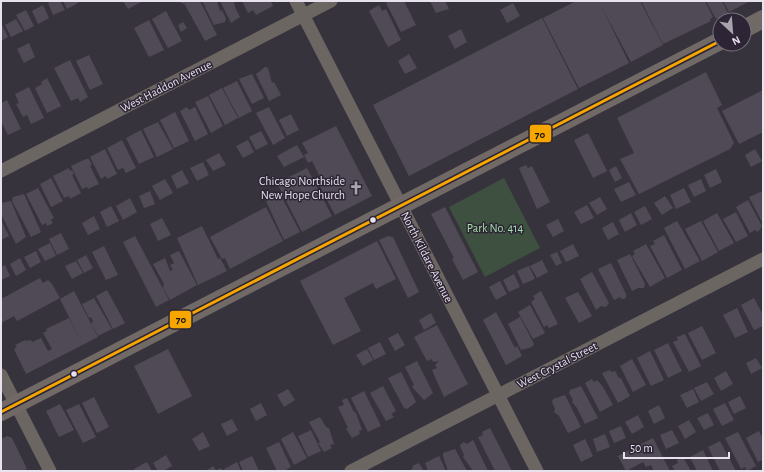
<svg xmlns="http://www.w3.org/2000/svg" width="764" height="472" font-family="'Alegreya Sans',sans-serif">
<rect width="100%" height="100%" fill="#37333c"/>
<path fill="#3e5040" d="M504 178 540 248 485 277 449 207Z"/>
<path fill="#504a56" d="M53 1H60L65 10 53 15 48 3Z
M63 1H77L78 3 67 9Z
M123 1H140L141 2 128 9Z
M180 1H200L217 35 205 41 184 3 182 4Z
M202 1H217L220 11 222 10 226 19 225 22 214 25Z
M220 1H234L235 7 240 17 231 23Z
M242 1H271L273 6 256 15 253 10 248 13Z
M391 1H404L416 25 401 32 386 3Z
M430 1H445L449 9 436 13Z
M576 1H640L663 45 631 62 602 8 629 63 579 88 543 18Z
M641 1H705L713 17 710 19 711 21 663 44Z
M706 1H722L728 13 716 19Z
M723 1H750L729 12Z
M513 3 520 16 507 23 500 10Z
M43 5 49 18 38 24 32 11Z
M379 5 382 11 386 9 401 40 388 47 369 11Z
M26 10 34 26 25 31 16 15Z
M166 11 182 41 168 48 152 19Z
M542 18 578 89 409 176 373 105Z
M16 19 23 31 11 37 5 25Z
M149 20 164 50 149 57 134 28Z
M183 22 187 28 181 32 178 25Z
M2 25 8 37 1 41V26Z
M461 29 467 42 455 49 448 36Z
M29 43 35 57 24 63 17 49Z
M409 54 417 68 405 74 398 61Z
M89 55 103 84 90 90 76 61Z
M70 60 88 97 80 102 78 98 71 101 54 68Z
M265 67 268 68 272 83 274 82 281 95 269 101 256 74Z
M706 72 722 105 717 108 734 143 730 149 639 194 620 159 634 153 617 118Z
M252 74 264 98 252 104 239 79Z
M47 78 61 106 47 113 35 88 42 84 41 82Z
M237 81 252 111 239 118 223 88Z
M29 87 44 118 31 124 27 115 23 117 16 104 19 103 15 94Z
M222 88 238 118 225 125 209 95Z
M763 90V132L739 144 722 111Z
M208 96 223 126 211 133 195 102Z
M7 100 21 129 8 135 1 121V103Z
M187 107 189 110 195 107 208 134 195 141 180 111Z
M269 107 285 138 273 145 256 113Z
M175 112 189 141 174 148 160 120Z
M291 114 299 130 287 136 279 120Z
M158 122 173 149 157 157 143 129Z
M336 126 372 196 335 215 319 185 323 183 312 161 308 163 304 155 308 153 302 143Z
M141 130 154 157 139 164 126 138Z
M261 131 268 144 256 150 249 137Z
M588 133 607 171 593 178 574 140Z
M122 140 136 168 126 173 123 168 118 170 107 148Z
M248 140 254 152 243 158 236 146Z
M297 145 304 157 284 167 277 156Z
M105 149 117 174 107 179 106 176 101 179 90 157Z
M755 149 762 161 751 167 745 155Z
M219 153 226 165 213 171 206 160Z
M86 159H89L92 165 90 166 99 184 88 189 87 187 82 189 71 166Z
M203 162 209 175 197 181 190 168Z
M526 165 528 168 532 166 550 202 537 209 519 168Z
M616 166 622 178 615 182 609 170Z
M69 168 70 171 72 170 74 174 72 175 81 193 70 199 69 196 64 198 53 176Z
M307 168 332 216 302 232 277 183Z
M716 169 722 182 710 188 704 175Z
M182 170 189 183 177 189 171 176Z
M51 178 63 201 51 207 40 184Z
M165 179 173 193 160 200 152 186Z
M701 179 706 191 694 197 688 185Z
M629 182 636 195 621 202 614 189Z
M38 188 54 218 51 220 53 223 47 226 46 223 42 225 26 194Z
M684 188 691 202 676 209 670 195Z
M150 191 155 204 144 208 139 196Z
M763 191V224L749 197Z
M24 194 41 232 31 237 12 201 13 197Z
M280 194 300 232 284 240 266 201Z
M665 196 673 208 662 215 654 203Z
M600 197 607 209 597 215 589 203Z
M130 198 137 212 123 220 116 206Z
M748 200 762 226 758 232 755 230 750 233 736 207Z
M11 201 26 237 16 244 1 214V203Z
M587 205 594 218 581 224 574 212Z
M111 206 119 221 107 227 100 212Z
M645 206 652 219 641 225 634 212Z
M266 207 283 241 230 269 225 258 222 259 210 237Z
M445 207 478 272 463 280 452 259 454 258 431 214Z
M736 212 748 236 736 242 723 219Z
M631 213 637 225 625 232 619 220Z
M717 213 734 243 719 251 703 221Z
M94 216 100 229 88 235 82 223Z
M162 218 171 235 158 241 150 224Z
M558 219 564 231 553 237 546 225Z
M1 220 9 236 1 240Z
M677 221 700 261 685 269 664 228Z
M701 221 718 252 702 261 685 229Z
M613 222 619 234 608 240 602 228Z
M202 226 218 259 220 258 227 271 198 285 177 238Z
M61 233 69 249 57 255 49 239Z
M664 235 682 270 667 278 650 246 655 244 653 241Z
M135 236 169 300 156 307 123 242Z
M388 236 393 237 419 292 408 298 379 240Z
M377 241 396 279 376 289 373 283 344 298 361 331 333 345 300 281Z
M50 243 56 256 45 261 38 249Z
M573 244 579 256 566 262 560 251Z
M646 244 665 278 650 287 632 256 635 254 633 251Z
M104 246 118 275 106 280 92 252Z
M36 251 41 262 30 268 24 257Z
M179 251 197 285 170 300 163 288 164 284 153 264 165 258 170 271 173 270 170 265 174 263 170 255Z
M557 252 562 263 556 266 550 255Z
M630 254 645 284 644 288H638L632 291 617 260Z
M86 255 93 268 84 273 77 260Z
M20 258 26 270 16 276 10 264Z
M542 260 548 272 537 278 530 266Z
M76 261 83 273 72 279 65 266Z
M611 263 626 294V298L622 299 620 297 614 300 598 269Z
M5 265 10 276 1 280V267Z
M529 266 535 279 523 284 517 271Z
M592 272 609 303 606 307 601 306 596 310 580 279Z
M514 274 520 287 509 292 503 280Z
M40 278 43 283 48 280 52 284 60 298 17 321 14 316 1 323V299Z
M500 281 507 294 496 300 489 287Z
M107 290 125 323 113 329 96 296Z
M74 291 98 337 26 374 14 349 17 347 15 345 25 340 27 341 31 340 32 342 41 338 48 351 52 349 43 333 47 331 46 329 69 318 82 343 60 299Z
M541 291 558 324 549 328 547 325 544 327 531 302 535 299 533 296Z
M578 292 592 316 579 323 565 298Z
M94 298 112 329 98 336 91 323 93 322 91 317 89 318 82 304Z
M754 298 763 315V326L754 330 741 305Z
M530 305 545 333 533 339 518 312Z
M737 308 748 332 735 338 723 315Z
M496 312 515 348 517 346 522 356 506 365 483 320Z
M431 313 436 323 424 330 419 320Z
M520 317 534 344 532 347 521 350 508 324Z
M437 325 468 384 444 397 432 370 437 368 435 365 439 361 433 362 432 359 427 361 414 337Z
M702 326 716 353 702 360 688 333Z
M398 333 405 345 395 351 388 338Z
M685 334 701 366 689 372 673 342 678 340 677 337Z
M380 342 386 354 374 360 368 348Z
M668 343 682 371 668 378 654 350Z
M168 349 192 396 158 414 134 366Z
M367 349 373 360 363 366 356 355Z
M650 351 664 380 651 386 637 358Z
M756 358 762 368 751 374 746 363Z
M632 359 646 385 633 392 620 366Z
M417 361 433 393 424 400 412 387 414 385 405 367Z
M610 370 611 372 615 371 619 378H621L630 396 618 403 602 373Z
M726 371 733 384 721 391 714 378Z
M401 372 416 402 407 409 404 408 388 378Z
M592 379 594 382 597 380 603 387 613 405 600 412 585 383Z
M707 382 714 394 701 401 694 388Z
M383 386 396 411 391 414 394 417 386 421 370 393Z
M581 386 598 418 585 424 577 408 572 402 573 400 569 393 570 390Z
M288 389 295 400 284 407 277 395Z
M693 389 699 402 687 408 680 395Z
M364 391 381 426 368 432 351 398Z
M565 395 581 427 568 433 559 416 554 412 555 409 552 402 553 399Z
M740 396 746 408 734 414 728 402Z
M94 397 109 427 97 433 82 403Z
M347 398 354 412 356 413 362 430 359 431 360 434 352 438 346 429 348 428 338 407 344 405 342 400Z
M261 403 267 415 256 421 250 409Z
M725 403 734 420 722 426 713 409Z
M60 404 74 430 59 437 46 411Z
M79 404 96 437 83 443 66 410Z
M659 405 665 418 654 424 648 411Z
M708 413 714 425 704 430 697 418Z
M638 415 644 427 632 434 625 422Z
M320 417 326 427 329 428 334 444 330 445 332 448 324 452 318 443 320 442 309 422Z
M232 419 238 430 227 436 221 424Z
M689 420 696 432 685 439 678 426Z
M621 426 626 438 614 443 609 431Z
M490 428 512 471H495L478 437 483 435 482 432Z
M311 430 321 451 308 457 298 436Z
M672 430 679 443 666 449 660 435Z
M759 431 763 439V460L758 462 746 438Z
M203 432 210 446 199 451 192 439Z
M293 432 307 458 294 465 281 439Z
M738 432 756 466 747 471 745 467 741 469 725 438Z
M605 434 610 447 597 452 593 439Z
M7 436 12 438 27 469 23 471H1V439Z
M653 438 670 471H654L651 465 646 467 643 462 626 471 618 456Z
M585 439 593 456 581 462 573 445Z
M473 440 488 471H473L463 457 464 455 460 446 461 444 464 442 467 444Z
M720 441 736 471H720L708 447Z
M279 442 291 467 284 471H277L266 448Z
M455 449 467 471H448L443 456V453Z
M703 450 713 471H697L690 457Z
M166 455 172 466 163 471H158L153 463Z
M252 456 259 471H243L239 462Z
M439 456 446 471H428L425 463Z
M683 457 691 471H675L672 466 678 463 677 460Z
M147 462 152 471H135L134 469Z
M237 462 241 471H226L224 469Z
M419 463 424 471H409L413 468 412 466Z
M213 466 216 470 221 468 223 471H207V470Z"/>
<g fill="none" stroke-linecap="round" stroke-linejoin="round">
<path stroke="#6c6663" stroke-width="13" d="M296 1 537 471
M1 171 331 1
M1 375 50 471
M351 471 763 259"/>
<path stroke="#706966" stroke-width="18" d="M744 29 763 19
M1 412 720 41"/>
<g stroke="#2d2535" stroke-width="6">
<path id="bus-1" d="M1 412 720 41"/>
</g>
<use href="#bus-1" stroke="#f7a600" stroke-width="3"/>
</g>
<defs>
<g id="church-bare" transform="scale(1.08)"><path d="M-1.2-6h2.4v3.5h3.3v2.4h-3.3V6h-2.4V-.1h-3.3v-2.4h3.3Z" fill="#a9a5af" stroke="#2d2535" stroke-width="2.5" paint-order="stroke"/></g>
</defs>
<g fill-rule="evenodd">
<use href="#church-bare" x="356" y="188"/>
</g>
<g fill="#e7e2ed" stroke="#2d2535" stroke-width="1.5">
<circle cx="373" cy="220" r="3.5"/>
<circle cx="74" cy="374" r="3.5"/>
</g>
<g text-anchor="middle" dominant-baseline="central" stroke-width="3" stroke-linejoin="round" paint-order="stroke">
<g font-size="12" fill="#e7e2ed" stroke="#2d2535">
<text transform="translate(166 86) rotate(-27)">West Haddon Avenue</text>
<text transform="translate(427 257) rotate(63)">North Kildare Avenue</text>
<text transform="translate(557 365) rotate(-27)">West Crystal Street</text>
</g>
<g font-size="12" fill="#e7e2ed" stroke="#2d2535" text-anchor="end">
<text x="345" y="181">Chicago Northside<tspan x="345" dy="14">New Hope Church</tspan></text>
</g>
<g font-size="12" fill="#a4e1a8" stroke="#2d2535">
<text x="495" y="228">Park No. 414</text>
</g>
</g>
<g stroke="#2d2535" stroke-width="1.5">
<rect x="529" y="124" width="23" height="19" rx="4" fill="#f7a600"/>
<rect x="169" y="310" width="23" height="19" rx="4" fill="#f7a600"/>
</g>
<g font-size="11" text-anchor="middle" font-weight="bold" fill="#111">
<text x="540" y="138">70</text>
<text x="181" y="323">70</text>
</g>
<rect width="764" height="472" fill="none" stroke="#e7e2ed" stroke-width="4"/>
<g transform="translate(732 32) rotate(154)"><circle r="19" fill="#2d2535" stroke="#77717f"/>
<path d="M0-3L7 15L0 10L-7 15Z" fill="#a9a5af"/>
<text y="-6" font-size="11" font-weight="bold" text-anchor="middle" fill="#e7e2ed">N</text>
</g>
<path d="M624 452v6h105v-6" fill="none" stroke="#e7e2ed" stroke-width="2"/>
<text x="630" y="452" font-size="12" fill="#e7e2ed" stroke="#2d2535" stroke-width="3" paint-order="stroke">50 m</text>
</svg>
